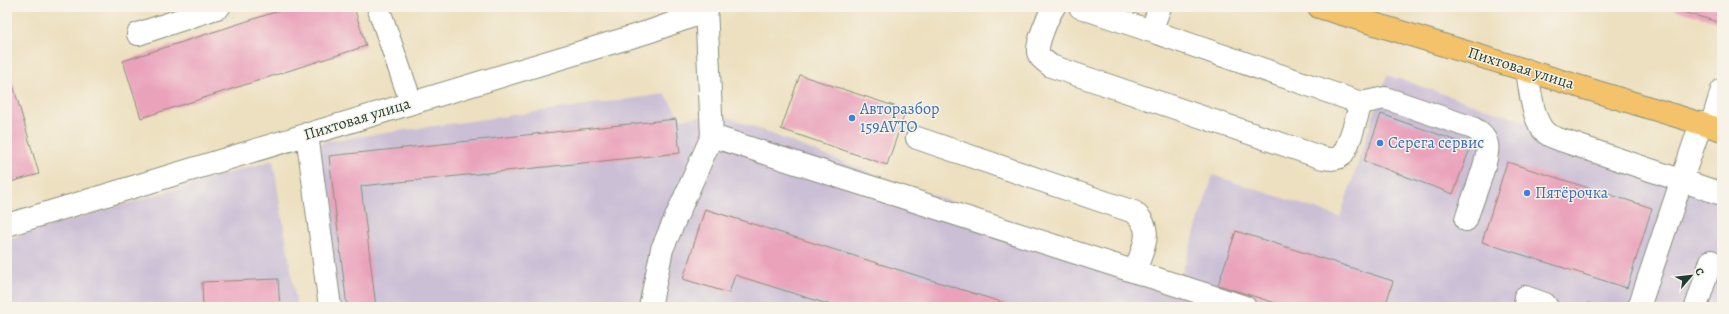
<svg xmlns="http://www.w3.org/2000/svg" width="1729" height="314" font-family="Alegreya,serif">
<rect width="100%" height="100%" fill="#f7f3e8"/>
<filter id="ink" filterUnits="userSpaceOnUse"><feTurbulence type="fractalNoise" baseFrequency=".025" numOctaves="2"/><feDisplacementMap in="SourceGraphic" scale="8" xChannelSelector="R" yChannelSelector="G"/><feConvolveMatrix kernelMatrix="1 2 1 2 8 2 1 2 1" color-interpolation-filters="sRGB"/></filter>
<filter id="wash" filterUnits="userSpaceOnUse"><feTurbulence type="fractalNoise" baseFrequency=".012" numOctaves="4" result="noise"/><feDisplacementMap in="SourceGraphic" scale="16" xChannelSelector="R" yChannelSelector="G"/><feGaussianBlur stdDeviation="0.9" result="paint"/><feColorMatrix in="noise" values="0 0 0 0 0 0 0 0 0 0 0 0 0 0 0 0 0 1.4 0 .05"/><feComposite in="paint" operator="in"/></filter>
<g filter="url(#wash)">
<rect width="100%" height="100%" fill="#ede0c0"/>
<path fill="#cbbfd5" d="M1387 75 1722 188V307H325L304 154 326 141 665 94 681 119 720 114 889 180 1180 279 1213 175 1340 217Z
M273 160 297 307H7V239Z"/>
<g id="blocks">
<path fill="#eaa2bb" d="M291 7H354L366 46 141 118 123 61Z
M1665 7H1722V23Z
M7 64 39 174 7 183Z
M800 75 906 110 887 165 781 129Z
M1381 114 1471 146 1453 194 1364 161Z
M676 119 680 153 361 186 376 307H347L329 156Z
M1507 162 1652 208 1627 288 1482 242Z
M705 209 1017 307H837L735 275 729 293 683 279Z
M1236 231 1393 281 1385 307H1288L1218 285Z
M278 279 280 307H203L202 282Z
M1588 303 1601 307H1587Z"/>
</g>
</g>
<g filter="url(#ink)">
<use href="#blocks" fill-opacity="0" stroke="#868e7a" stroke-width="1"/>
<g fill="none" stroke-linecap="round" stroke-linejoin="round">
<g stroke="#868e7a" stroke-width="24">
<path id="minor" d="M378 7 411 102
M706 7 712 136 1245 307
M1054 7C1048 16 1037 42 1038 52 1039 58 1046 62 1051 66L1323 158C1329 159 1336 160 1341 156 1349 148 1357 115 1361 103
M1080 7 1151 31
M1160 7 1151 31 1361 103 1385 98 1473 128C1480 132 1485 136 1487 144 1491 156 1470 205 1466 220
M138 34 219 7
M1527 70C1530 88 1532 121 1546 133 1549 136 1554 137 1558 139L1722 194
M1711 126 1722 90
M307 134 330 307
M917 138 1134 212C1156 231 1142 248 1135 272
M7 225 651 31 707 11
M1525 297 1545 304 1547 307
M650 307 662 249 712 136
M1639 307 1701 123
M1696 307 1711 261"/>
</g>
<g stroke="#868e7a" stroke-width="24">
<path id="major" d="M1319 7 1722 130"/>
</g>
<use href="#minor" stroke="#fff" stroke-width="22"/>
<use href="#major" stroke="#f3c26a" stroke-width="22"/>
</g>
</g>
<g fill="#3f7fe0" stroke="#f7f3e8" stroke-width="1.5">
<circle cx="852" cy="118" r="4"/>
<circle cx="1380" cy="143" r="4"/>
<circle cx="1527" cy="193" r="4"/>
</g>
<g text-anchor="middle" dominant-baseline="central" stroke-width="3" stroke-linejoin="round" paint-order="stroke">
<g font-size="16" fill="#1f3d34" stroke="#f7f3e8">
<text transform="translate(1521 68) rotate(17)">Пихтовая улица</text>
<text transform="translate(357 119) rotate(-17)">Пихтовая улица</text>
</g>
<g font-size="16" fill="#366cbe" stroke="#f7f3e8" text-anchor="start">
<text x="860" y="109">Авторазбор<tspan x="860" dy="18">159AVTO</tspan></text>
<text x="1388" y="143">Серега сервис</text>
<text x="1535" y="193">Пятёрочка</text>
</g>
</g>
<rect width="1729" height="314" fill="none" stroke="#f7f3e8" stroke-width="24"/>
<g transform="translate(1691 276) rotate(62)" stroke="#f7f3e8" stroke-width="3" paint-order="stroke">
<path d="M0-3L7 15L0 10L-7 15Z" fill="#1f3d34"/>
<text y="-6" font-size="11" font-weight="bold" text-anchor="middle" fill="#1f3d34">С</text>
</g>
</svg>
